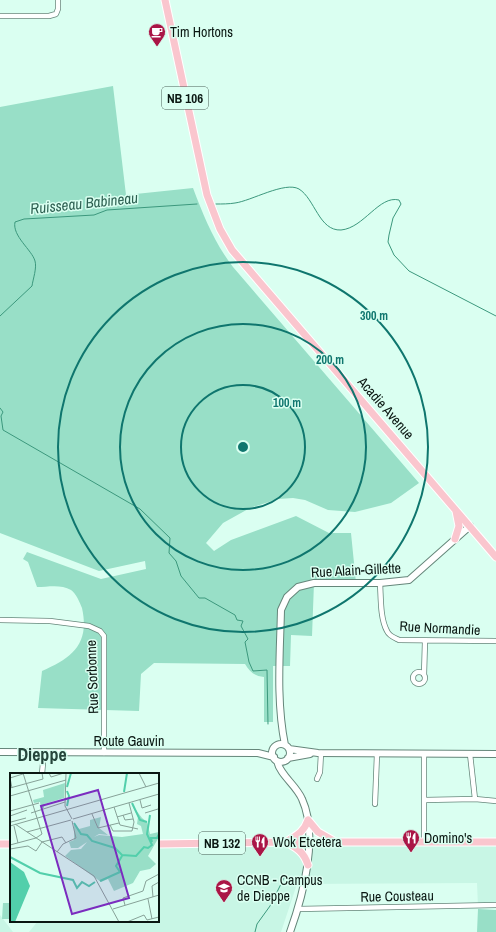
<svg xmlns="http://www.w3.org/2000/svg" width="496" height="932" font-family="'Archivo Narrow',sans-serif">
<rect width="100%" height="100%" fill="#dafff1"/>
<path fill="#c8f6e5" d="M496 842V907H478L477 883 297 884 281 932H29L38 921H158V845Z
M0 915 13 932H0Z"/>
<path fill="#98dfc7" d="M113 86 126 195 193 188C204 217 214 242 233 267L419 483 391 503 355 512 328 510 305 500 293 498 278 499 250 508 223 523 206 543 214 551 231 540 296 516 329 533H351L356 583H314L312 636 291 635 290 666H273V722H264V677C254 676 250 672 245 664L154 663 141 674 139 711 38 708 42 671C72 658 90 644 82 608 80 603 76 593 71 590 61 584 48 587 37 587L28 562 23 559 27 552 101 579 146 569 145 561 99 571 0 533V107Z
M3 903H11V919H2Z
M478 909 496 910V932H477Z"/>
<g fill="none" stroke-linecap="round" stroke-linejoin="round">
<path stroke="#3c987d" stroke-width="1" d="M216 204C222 204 229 204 235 203 251 201 285 181 299 189 315 199 319 231 341 230 364 228 379 195 399 200L401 204 393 218 389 235 388 242 394 255 409 271 496 316
M0 316 32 286C33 279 37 268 35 261 32 250 12 236 15 222L24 219 94 215 107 210 197 204
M0 408 3 412 1 416 3 430 140 509 170 538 169 553 176 561 181 576 199 598H205L235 615 237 620 243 621 241 626 248 639 245 642 249 662 253 671 267 670 268 724
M255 932 257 924 270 906 285 876"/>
<g stroke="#65867a" stroke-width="6">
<path id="street" d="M0 16H49L56 14 58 9V0
M380 583C381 598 380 618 387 631 389 636 395 638 399 640L496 641
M0 620 50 621 89 626 100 631 104 636V753
M413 678a6 6 0 1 1 12 0a6 6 0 1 1-12 0Z
M424 675 425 641
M42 774 44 752
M317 779 320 772 321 753
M475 799 496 801
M424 800 475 799 470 754
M375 804 377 754
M424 842V754
M298 909 496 905"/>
</g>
<g stroke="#65867a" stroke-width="8">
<path id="secondary" d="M272 753a9 9 0 1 1 18 0a9 9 0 1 1-18 0Z
M285 745C276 701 280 654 281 610L287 597 298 587 314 583H380L409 580 470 526
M289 749 318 753 496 754
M0 752 258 753 274 757
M288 758 310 754
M277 761C280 775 296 785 302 799 319 836 303 896 290 932"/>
</g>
<g stroke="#fff" stroke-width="9">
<path id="primary" d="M165 0 207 195 220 229 232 250 496 557
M455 539 459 526 456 511
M308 820 318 832 332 840
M286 842C297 848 304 852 308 865
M286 842C297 835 304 832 308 820
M0 844H11
M158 844 286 842H496"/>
</g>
<use href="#street" stroke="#fff" stroke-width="4.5"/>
<use href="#secondary" stroke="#fff" stroke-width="6"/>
<use href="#primary" stroke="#fac6ce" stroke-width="7"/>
</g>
<g fill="none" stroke="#0f766e" stroke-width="2">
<circle cx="243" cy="447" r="62"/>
<circle cx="243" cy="447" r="123"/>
<circle cx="243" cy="447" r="185"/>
</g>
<defs>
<g id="cafe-pin" transform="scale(0.9)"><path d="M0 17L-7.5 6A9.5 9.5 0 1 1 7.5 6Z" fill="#aa1546" stroke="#dafff1"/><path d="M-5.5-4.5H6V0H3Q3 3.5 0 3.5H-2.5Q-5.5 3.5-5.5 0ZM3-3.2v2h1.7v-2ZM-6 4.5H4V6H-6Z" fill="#fff"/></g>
<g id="restaurant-pin" transform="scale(0.9)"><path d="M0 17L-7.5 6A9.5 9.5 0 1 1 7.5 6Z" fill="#aa1546" stroke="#dafff1"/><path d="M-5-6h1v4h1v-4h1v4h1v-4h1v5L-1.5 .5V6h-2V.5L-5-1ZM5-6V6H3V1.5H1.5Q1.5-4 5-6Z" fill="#fff"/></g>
<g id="university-pin" transform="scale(0.9)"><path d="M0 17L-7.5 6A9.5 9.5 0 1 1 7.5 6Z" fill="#aa1546" stroke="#dafff1"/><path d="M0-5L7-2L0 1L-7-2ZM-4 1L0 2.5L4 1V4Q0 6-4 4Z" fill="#fff"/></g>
</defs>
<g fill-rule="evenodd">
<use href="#cafe-pin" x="157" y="32"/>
<use href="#restaurant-pin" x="411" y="838"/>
<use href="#restaurant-pin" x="260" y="842"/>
<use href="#university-pin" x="224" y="888"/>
</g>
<g text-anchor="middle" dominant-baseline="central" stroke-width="3" stroke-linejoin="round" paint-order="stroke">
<g fill="#dafff1" stroke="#485d55" stroke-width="1">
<rect x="162" y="87" width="46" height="22" rx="3"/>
<rect x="199" y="832" width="46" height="22" rx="3"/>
</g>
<g font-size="13" font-weight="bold" fill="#0a1712">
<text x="185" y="98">NB 106</text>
<text x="222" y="843">NB 132</text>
</g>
<g font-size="14" fill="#0a1712" stroke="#dafff1" text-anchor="start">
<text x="170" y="32">Tim Hortons</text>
<text x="424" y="838">Domino's</text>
<text x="273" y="842">Wok Etcetera</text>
<text x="237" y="880">CCNB - Campus<tspan x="237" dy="16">de Dieppe</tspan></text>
</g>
<g font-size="14" fill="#0a1712" stroke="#dafff1">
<text transform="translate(386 408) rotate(49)">Acadie Avenue</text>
<text transform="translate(356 570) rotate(-3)">Rue Alain-Gillette</text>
<text transform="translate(440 628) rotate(3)">Rue Normandie</text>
<text transform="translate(92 677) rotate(-92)">Rue Sorbonne</text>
<text x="129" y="741">Route Gauvin</text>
<text transform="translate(397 896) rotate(-1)">Rue Cousteau</text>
</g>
<g font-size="15" font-style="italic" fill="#2d6051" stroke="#dafff1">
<text transform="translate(84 203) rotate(-6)">Ruisseau Babineau</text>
</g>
<g font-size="18" font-weight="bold" fill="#26453b" stroke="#dafff1">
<text x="42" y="754">Dieppe</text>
</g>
</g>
<g transform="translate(10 773)">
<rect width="149" height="149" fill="#dafff1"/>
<path d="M55 10 54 25 34 31V35L31 36 30 29 24 30 23 27 34 24 33 17ZM122 32 132 45 137 49 140 61 149 59V64L138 83 146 91 140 96 130 98 123 110 104 118 98 106 91 109 55 83 61 77 71 76 77 69 68 75H61L59 69 64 67V50L69 56 80 53V47L91 44 89 55 98 62 89 61 84 64 89 62 112 64 133 61 131 53 127 51 128 44Z" fill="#98dfc7"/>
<path d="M0 89 14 99 20 113 5 149H0Z" fill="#52cfab"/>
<path fill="none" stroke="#52cfab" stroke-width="2" d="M57 14 61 0M57 18 59 23 57 33M114 19 117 0M122 30 130 47 137 49M64 50 71 61 77 62 82 68 105 75 112 82 126 83 134 74 138 75 142 72 137 61 140 42M142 69 141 65H147L149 61M0 84 30 100 63 107 67 115 72 109 79 113 85 109M90 108 110 99 106 93 112 83"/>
<path fill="none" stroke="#87a298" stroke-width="1" d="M39 0 41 4 54 0M56 0 55 33 62 46M129 0 136 14M0 15 33 6 32 0M2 15 0 5 16 0M0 23 56 7M130 27 132 35 141 32M104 34 110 52 128 56M0 38 29 30M21 40 55 29M135 40 148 36M82 41 88 55 109 50M113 42 115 47 123 46M0 43 17 37M107 44 121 40M63 46 149 21M1 49 16 45M5 51 84 103 109 149M100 52 103 58H122L124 49 119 30M0 53 149 10M4 53 8 70M17 59 61 47M0 72 26 65 32 61 13 0M0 76 18 73 26 78 32 69 52 64 56 70M47 79 53 71 66 65 62 48M143 124 142 113 149 109M138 126 142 146M115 132 113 125 133 118 136 108 149 101M103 136 149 122M117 149 134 142 137 147 149 144"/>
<path fill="#7b2cbf" fill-opacity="0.15" stroke="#7b2cbf" stroke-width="2" d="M88 17 119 125 62 141 31 33Z"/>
<rect width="149" height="149" fill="none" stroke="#0a1712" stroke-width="2"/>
</g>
<circle cx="243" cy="447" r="6" fill="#0f766e" stroke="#dafff1" stroke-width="2"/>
<g font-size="12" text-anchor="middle" font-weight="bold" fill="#0f766e" stroke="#dafff1" stroke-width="3" stroke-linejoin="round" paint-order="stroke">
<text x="374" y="320">300 m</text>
<text x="330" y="364">200 m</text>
<text x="287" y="407">100 m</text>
</g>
</svg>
